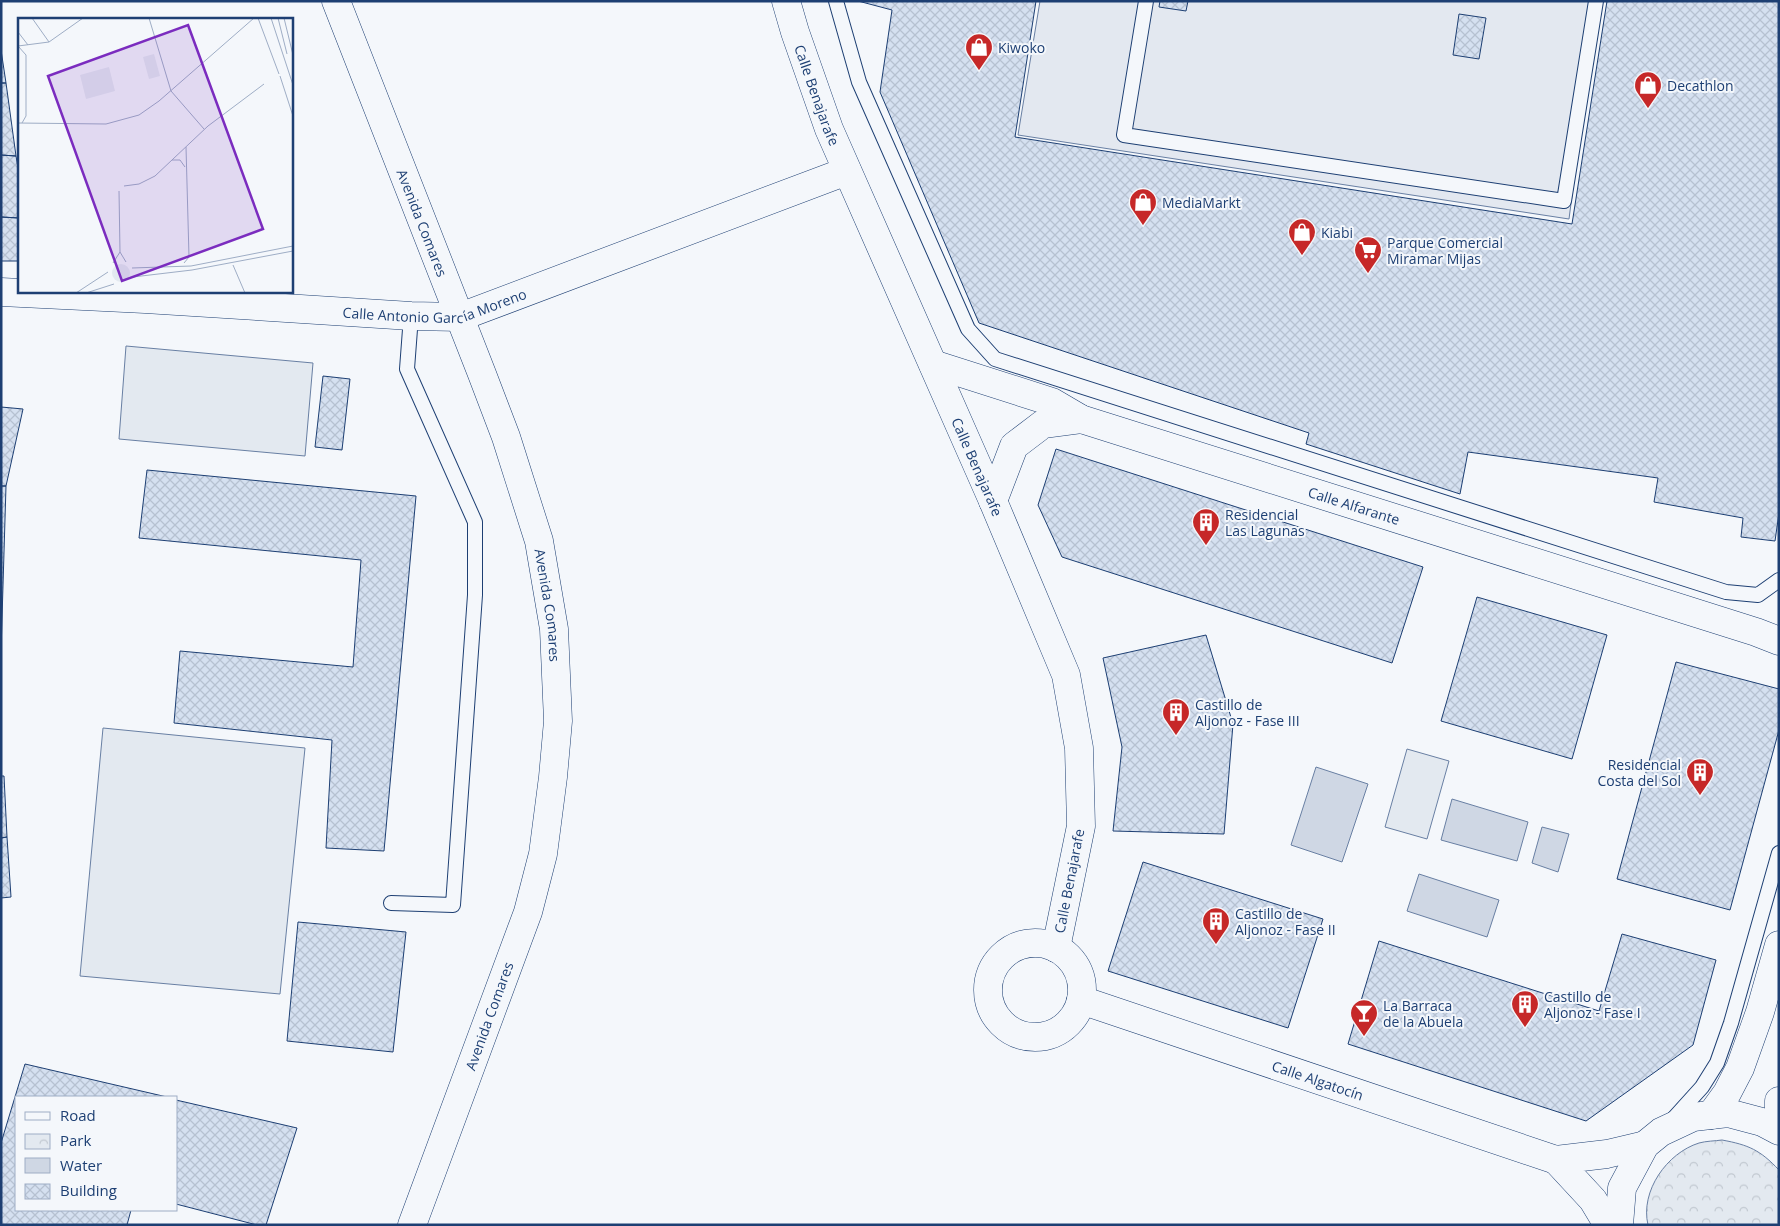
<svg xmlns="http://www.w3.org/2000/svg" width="1780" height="1226" font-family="'Open Sans',sans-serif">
<defs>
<pattern id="park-crowns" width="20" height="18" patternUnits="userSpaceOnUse" patternTransform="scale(1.25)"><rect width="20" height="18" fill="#e3e9f0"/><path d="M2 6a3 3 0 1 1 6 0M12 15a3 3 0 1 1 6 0" fill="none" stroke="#c2c9d1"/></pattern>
<pattern id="building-cross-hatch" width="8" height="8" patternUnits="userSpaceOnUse" patternTransform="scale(1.25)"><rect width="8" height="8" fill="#d5e0f0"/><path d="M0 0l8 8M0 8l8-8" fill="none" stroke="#b6c1d1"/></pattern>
</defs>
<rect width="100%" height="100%" fill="#f4f7fb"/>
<path fill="url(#park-crowns)" stroke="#687fa3" d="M1722 1140C1749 1145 1760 1150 1779 1170V1225H1648C1640 1191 1667 1153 1699 1143 1706 1141 1715 1141 1722 1140Z"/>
<path fill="#e3e9f0" stroke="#687fa3" d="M126 346 313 363 305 456 119 439Z
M103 728 305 748 280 994 80 976Z
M1407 749 1449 761 1427 839 1385 827Z"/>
<path fill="#e3e8f0" stroke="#687fa3" d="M1040 1H1597L1569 219 1018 135Z"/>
<path fill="#cfd7e4" stroke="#687fa3" d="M1316 767 1368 784 1342 862 1291 845Z
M1452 799 1528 822 1517 861 1441 840Z
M1542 827 1569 834 1558 872 1532 863Z
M1419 874 1499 900 1487 937 1407 911Z"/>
<path fill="url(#building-cross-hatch)" stroke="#1d3f73" d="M858 1H1036L1015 137 1572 224 1607 1H1779V513L1775 541 1741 537 1743 518 1654 502 1658 478 1468 452 1460 494 1306 444 1309 433 979 323 880 92 892 10Z
M1160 1H1188L1186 11 1159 7Z
M1459 14 1486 18 1479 59 1453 55Z
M1 50 6 83H1Z
M1 83H6L16 156 1 155Z
M1 155 16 156 19 174V218L1 217Z
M1 217 19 218V261H1Z
M323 376 350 379 342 450 315 447Z
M1 407 23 409 6 486H1Z
M1056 449 1423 567 1392 663 1062 557 1038 505Z
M147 470 416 496 384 851 326 848 332 740 174 723 180 651 353 667 361 560 139 538Z
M1 486H6L1 652Z
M1477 597 1607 635 1572 759 1441 721Z
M1206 635 1233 724 1224 834 1113 831 1122 747 1103 658Z
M1676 662 1779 689V730L1730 910 1617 879Z
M1 776H4L7 837 1 838Z
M7 837 11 897 1 898V838Z
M1143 862 1323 919 1288 1028 1108 971Z
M298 922 406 932 393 1052 287 1041Z
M1622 934 1716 960 1693 1045 1586 1121 1348 1044 1379 941 1599 1011Z
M25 1064 167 1097H16V1210H131L127 1225H1V1143Z
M176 1100 297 1128 266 1225H257L176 1204Z"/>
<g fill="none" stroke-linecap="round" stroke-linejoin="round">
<g stroke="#1d3f73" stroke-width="16">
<path id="service" d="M836 1 859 82 968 329 995 359 1726 592 1758 595 1779 580
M1146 1 1124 135 1564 201 1596 1
M391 903 453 905 475 595V522L407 369 411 316
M1674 1118 1702 1087 1717 1063 1731 1023 1779 853"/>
</g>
<g stroke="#1d3f73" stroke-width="29">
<g id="minor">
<path id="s1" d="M336 1 482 374 506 437 539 541 554 629 558 721 553 777 543 854 528 912 412 1225"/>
<path id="s2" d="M786 1 795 32 829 129 993 501 1066 675 1079 748 1081 826 1056 948"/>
<path id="s3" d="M1 292 145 299 411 316 460 317 847 171"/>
<path id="s4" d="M933 364 1052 402 1081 419 1756 632 1779 641"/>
<path d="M993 501 1014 446 1043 424 1081 419"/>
<circle cx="1035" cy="990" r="47"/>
<path id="s5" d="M1081 1000 1556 1160"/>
<path d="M1779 1101V1110"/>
<path d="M1711 1115 1727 1093 1740 1068 1760 1012 1779 945"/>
<path d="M1608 1225 1593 1200 1556 1160 1607 1154 1645 1145"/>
</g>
</g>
<g stroke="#1d3f73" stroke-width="29">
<path id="tertiary" d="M1619 1225 1622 1188 1645 1145 1661 1132 1693 1117 1728 1113 1762 1122 1779 1131"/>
</g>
<use href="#service" stroke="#f4f7fb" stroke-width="14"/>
<use href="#minor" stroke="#f4f7fb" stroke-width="28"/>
<use href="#tertiary" stroke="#f4f7fb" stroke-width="28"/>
</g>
<defs>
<g id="shop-pin" transform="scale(1.4375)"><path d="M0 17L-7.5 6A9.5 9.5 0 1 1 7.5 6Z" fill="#c62828" stroke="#f4f7fb"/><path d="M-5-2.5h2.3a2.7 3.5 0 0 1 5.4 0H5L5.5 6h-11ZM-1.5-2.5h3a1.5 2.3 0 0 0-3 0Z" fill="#fff"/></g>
<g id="supermarket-pin" transform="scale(1.4375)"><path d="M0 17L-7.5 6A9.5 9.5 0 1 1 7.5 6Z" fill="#c62828" stroke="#f4f7fb"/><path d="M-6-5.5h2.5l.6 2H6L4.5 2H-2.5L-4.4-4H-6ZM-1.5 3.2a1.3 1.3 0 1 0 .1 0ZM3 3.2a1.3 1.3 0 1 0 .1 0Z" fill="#fff"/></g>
<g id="building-pin" transform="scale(1.4375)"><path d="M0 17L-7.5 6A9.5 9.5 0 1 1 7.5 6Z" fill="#c62828" stroke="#f4f7fb"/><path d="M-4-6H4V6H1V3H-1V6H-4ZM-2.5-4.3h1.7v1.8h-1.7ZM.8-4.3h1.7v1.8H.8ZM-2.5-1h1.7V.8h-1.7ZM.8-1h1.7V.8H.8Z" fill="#fff"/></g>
<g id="bar-pin" transform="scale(1.4375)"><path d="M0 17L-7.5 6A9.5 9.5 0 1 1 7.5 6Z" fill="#c62828" stroke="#f4f7fb"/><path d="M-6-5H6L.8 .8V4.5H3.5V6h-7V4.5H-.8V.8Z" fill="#fff"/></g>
</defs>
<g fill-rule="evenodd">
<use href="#shop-pin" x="979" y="47"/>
<use href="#shop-pin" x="1648" y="85"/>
<use href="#shop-pin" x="1143" y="202"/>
<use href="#shop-pin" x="1302" y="232"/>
<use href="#supermarket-pin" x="1368" y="250"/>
<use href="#building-pin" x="1206" y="522"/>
<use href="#building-pin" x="1176" y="712"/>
<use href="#building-pin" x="1700" y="772"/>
<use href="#building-pin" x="1216" y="921"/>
<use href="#building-pin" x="1525" y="1004"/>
<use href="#bar-pin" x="1364" y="1013"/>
</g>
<g text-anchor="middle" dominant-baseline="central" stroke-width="4" stroke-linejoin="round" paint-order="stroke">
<g font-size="14" fill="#1d3f73" stroke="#f4f7fb" text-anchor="start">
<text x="998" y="47">Kiwoko</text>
<text x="1667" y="85">Decathlon</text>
<text x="1162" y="202">MediaMarkt</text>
<text x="1321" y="232">Kiabi</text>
<text x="1387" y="242">Parque Comercial<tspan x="1387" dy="16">Miramar Mijas</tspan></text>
<text x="1225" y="514">Residencial<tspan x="1225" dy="16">Las Lagunas</tspan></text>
<text x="1195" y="704">Castillo de<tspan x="1195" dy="16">Aljonoz - Fase III</tspan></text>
<text x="1681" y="764" text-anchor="end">Residencial<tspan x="1681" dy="16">Costa del Sol</tspan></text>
<text x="1235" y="913">Castillo de<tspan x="1235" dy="16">Aljonoz - Fase II</tspan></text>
<text x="1544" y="996">Castillo de<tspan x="1544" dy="16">Aljonoz - Fase I</tspan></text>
<text x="1383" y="1005">La Barraca<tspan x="1383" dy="16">de la Abuela</tspan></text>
</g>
<g font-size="14" fill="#1d3f73" stroke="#f4f7fb">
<text stroke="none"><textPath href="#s2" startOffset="99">Calle Benajarafe</textPath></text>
<text stroke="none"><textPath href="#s1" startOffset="238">Avenida Comares</textPath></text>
<text stroke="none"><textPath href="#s3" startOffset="436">Calle Antonio García Moreno</textPath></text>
<text stroke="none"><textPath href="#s2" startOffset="504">Calle Benajarafe</textPath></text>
<text stroke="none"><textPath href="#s4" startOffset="445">Calle Alfarante</textPath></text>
<text stroke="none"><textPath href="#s1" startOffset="642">Avenida Comares</textPath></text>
<text transform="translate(1069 881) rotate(-79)">Calle Benajarafe</text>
<text transform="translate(489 1016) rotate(-70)">Avenida Comares</text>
<text stroke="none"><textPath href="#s5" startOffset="250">Calle Algatocín</textPath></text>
</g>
</g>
<g transform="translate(18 18)">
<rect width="275" height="275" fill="#f4f7fb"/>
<path d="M94 255a9 9 0 1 1 18 0a9 9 0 1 1-18 0Z" fill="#e3e9f0"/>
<path d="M136 36 142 58 131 61 125 39ZM91 49 97 73 68 81 62 57Z" fill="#e3e9f0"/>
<path fill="none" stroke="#9eadc5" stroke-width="1" d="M14 0 31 24M131 0 153 73 186 111M240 0 261 56M253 0 275 67M260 0 269 36M266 0 275 37M0 14 10 27M0 28 8 37V98L4 105M0 28 31 24 65 0M262 58 275 98M0 105 88 106 121 97 141 83 236 0M154 142H162L167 149M106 168 121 166 137 158 190 108 246 66M101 173 102 234M95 245 102 234 108 244M166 245 171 239 168 129M215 247 227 275M114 250 173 248 275 228M115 259 174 252 275 233M58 275 90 254M68 275 96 266"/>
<path fill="#7b2cbf" fill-opacity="0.15" stroke="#7b2cbf" stroke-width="2.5" d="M170 7 245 211 104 263 30 58Z"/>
<rect width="275" height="275" fill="none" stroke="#1d3f73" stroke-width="2.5"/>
</g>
<rect width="1780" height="1226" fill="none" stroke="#1d3f73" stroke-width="5"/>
<rect x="15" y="1096" width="162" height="115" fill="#f4f7fb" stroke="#9eadc5"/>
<rect x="25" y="1112" width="25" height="8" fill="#f4f7fb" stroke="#9eadc5"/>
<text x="60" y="1121" font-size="15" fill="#1d3f73">Road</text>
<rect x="25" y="1134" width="25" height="15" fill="url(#park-crowns)" stroke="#9eadc5"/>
<text x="60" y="1146" font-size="15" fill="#1d3f73">Park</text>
<rect x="25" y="1158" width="25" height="15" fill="#cfd7e4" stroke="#9eadc5"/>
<text x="60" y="1171" font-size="15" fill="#1d3f73">Water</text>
<rect x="25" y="1184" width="25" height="15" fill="url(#building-cross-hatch)" stroke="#9eadc5"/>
<text x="60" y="1196" font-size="15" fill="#1d3f73">Building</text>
</svg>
